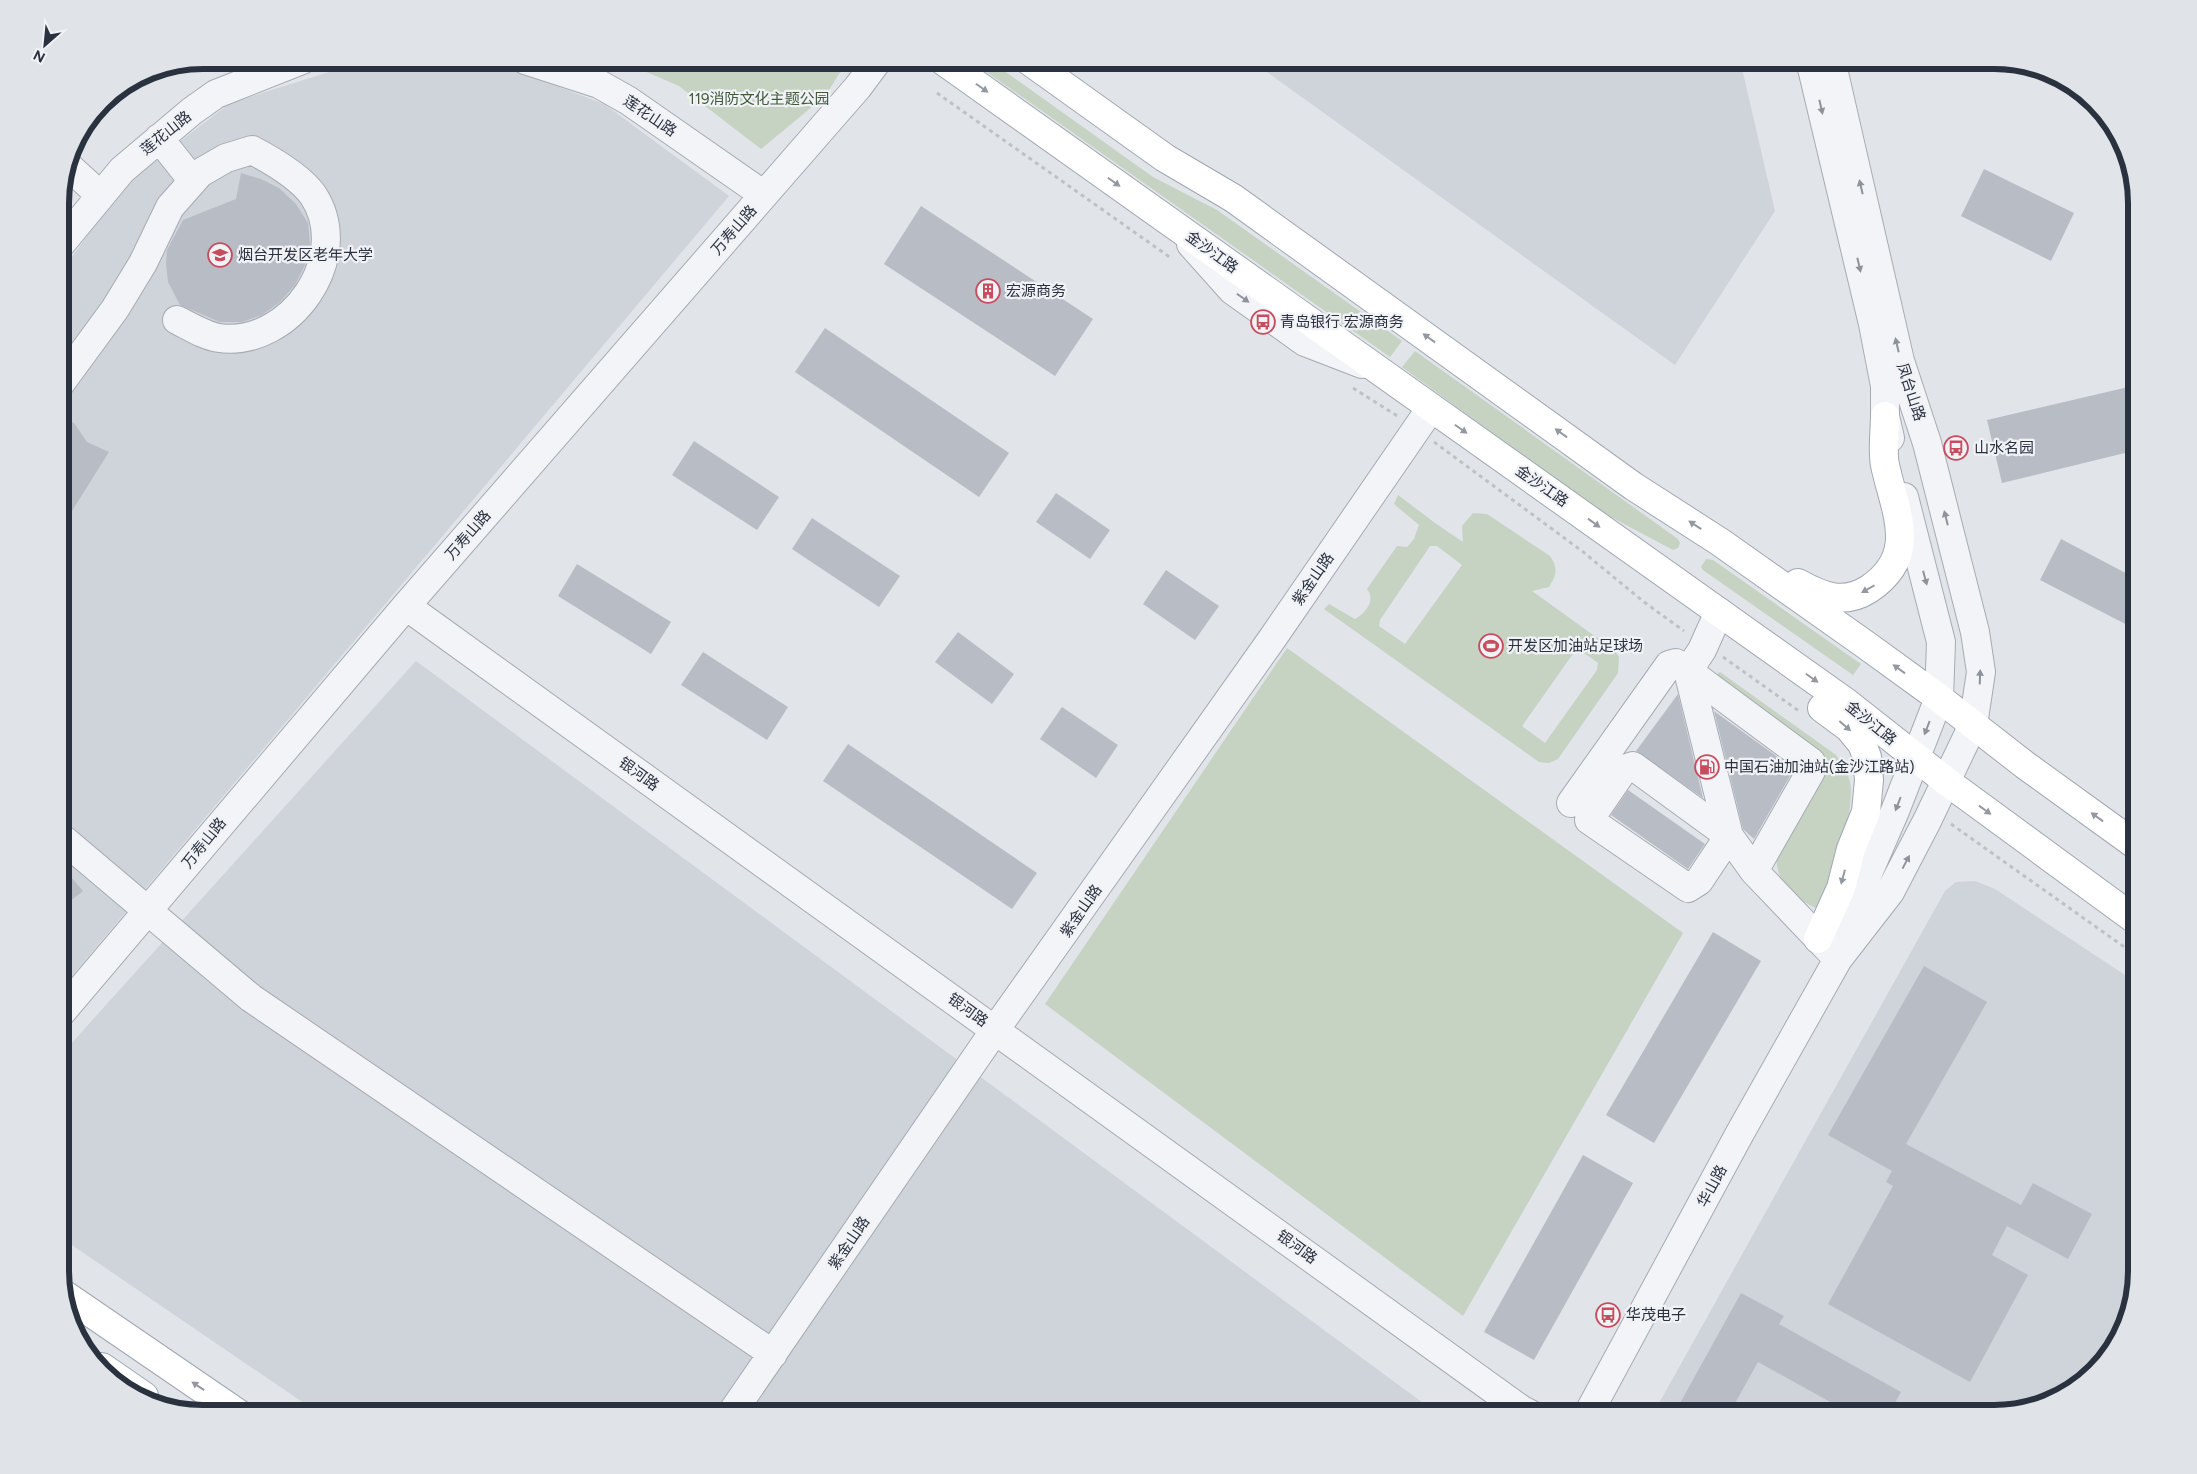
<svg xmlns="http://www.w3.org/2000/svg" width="2197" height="1474" font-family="Figtree,'Noto Sans SC',sans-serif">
<rect width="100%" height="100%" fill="#e1e4e9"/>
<path fill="#cfd3da" d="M390 60H488L604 104 729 196 60 990V274L122 186 230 103 358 63Z
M1250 60H1740L1775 211 1675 365Z
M416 661 1438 1414H320L60 1237V1056Z
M1975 881 1995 889 2137 983V1272L2113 1351 2058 1399 1995 1414H1653L1945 891 1956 882Z"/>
<path fill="#c6d2c2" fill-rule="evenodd" d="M619 60H838L841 71 825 96 761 149 679 86Z
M970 60H989L1153 177 1217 210 1402 341 1390 357Z
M1415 351 1678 539 1680 543 1678 548 1673 550 1596 509 1402 367Z
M1398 495 1435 523 1463 542 1462 526 1473 513 1487 514 1550 556C1558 568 1557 574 1549 587L1532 591 1614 650 1619 657 1618 673 1558 759 1549 763 1539 762 1324 609 1329 604 1355 619C1366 613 1376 600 1367 589L1397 546 1407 547 1414 539 1419 525 1394 504ZM1430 546H1437L1462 565 1405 644 1379 626 1380 620ZM1577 648 1598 663 1597 670 1545 743 1522 726Z
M1706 559 1713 560 1861 664 1853 675 1703 570 1701 567Z
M1287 648 1683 933 1463 1316 1045 1004Z
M1720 672 1836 755C1842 764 1847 771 1850 782 1856 811 1832 881 1818 909 1792 897 1778 887 1776 856L1825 773 1823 759 1714 676Z"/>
<path fill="#b8bdc5" d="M1984 169 2074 213 2051 261 1961 216Z
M241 173 261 179 279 188 296 204 308 223 310 244 305 265 295 285 280 302 262 315 242 322H220L180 305 168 282 166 264 167 250 183 220 236 199Z
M921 206 1093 319 1055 376 884 264Z
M825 328 1009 453 979 497 795 372Z
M2137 385V450L2002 483 1987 420Z
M60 420 74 423 87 442 109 452 60 530Z
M694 441 779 497 757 530 672 475Z
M1056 493 1110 530 1090 559 1036 522Z
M812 518 900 576 879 607 792 549Z
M2061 539 2137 579V630L2040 580Z
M577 564 671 622 651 654 558 596Z
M1166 570 1219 606 1195 640 1143 604Z
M958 632 1014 674 992 704 935 662Z
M703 652 788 707 767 740 681 685Z
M1678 694 1703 798 1636 751Z
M1062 707 1118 745 1096 778 1040 739Z
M1714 711 1794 769 1754 839 1743 829Z
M848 744 1037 873 1012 909 823 781Z
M1628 790 1705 844 1688 869 1611 815Z
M60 864 83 891 60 909Z
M1713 932 1761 961 1654 1143 1606 1115Z
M1924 966 1987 1002 1906 1144 2021 1205 2033 1183 2092 1214 2068 1259 2007 1226 1992 1255 2028 1275 1970 1382 1828 1304 1893 1186 1886 1182 1892 1171 1828 1135Z
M1583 1155 1633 1183 1534 1360 1484 1332Z
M1741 1293 1784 1316 1779 1324 1901 1392 1889 1414H1852L1758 1362 1729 1414H1674Z"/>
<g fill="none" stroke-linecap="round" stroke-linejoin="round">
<g stroke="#a6abb3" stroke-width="30">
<path id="minor" d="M525 60 599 84 629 101 764 195
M1810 60 1873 324 1885 386V416L1890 438
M159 138 193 181
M67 165 100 195
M1191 244 1232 290 1305 342 1362 364
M60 245 122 170 192 111 216 94 302 60
M60 384 115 309 143 263 170 207 200 173 226 158 252 150C271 160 300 177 313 195 354 257 290 348 219 338 205 336 191 327 177 320
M406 606 1522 1410 1530 1414
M1719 612 1702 650 1688 671 1811 762V771L1754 871
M1571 803 1669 665 1676 663 1688 671 1729 836 1699 881 1688 888 1589 820 1624 769 1633 766 1729 836 1754 871 1835 956
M60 843 64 840 251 998 773 1354
M1843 943 1856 901 1895 811 1939 698 1941 642 1904 497
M60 1014 406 606 858 87 878 60
M731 1414 995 1030 1272 639 1431 408
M1588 1414 1740 1133 1838 959 1890 892 1927 821 1973 725 1981 672 1975 632 1927 443 1900 361 1831 60"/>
</g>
<g stroke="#a0a8b4" stroke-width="30">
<path id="major" d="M942 60 1847 703 1946 781 2137 921
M1028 60 1165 158 1233 198 1633 486 1720 542 1866 645 1939 698 2025 765 2137 846
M1798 583C1823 597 1844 605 1869 589 1920 555 1895 512 1885 465 1882 450 1885 431 1885 416
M1818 939 1841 888 1851 849 1866 812 1869 780 1867 757 1862 744 1849 728 1822 708
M65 1295 239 1414
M102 1367 144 1396"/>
</g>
<path stroke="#bfc1c7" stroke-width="3" stroke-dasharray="4 4" stroke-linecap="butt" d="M937 93 1171 258
M1353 388 1399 417
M1434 442 1582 551 1644 602 1684 631
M1723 657 1799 711
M1951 824 2137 956"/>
<use href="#minor" stroke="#f3f4f7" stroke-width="28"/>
<use href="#major" stroke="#fff" stroke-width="28"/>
</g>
<defs><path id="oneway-solid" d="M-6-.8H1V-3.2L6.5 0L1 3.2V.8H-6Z" transform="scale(1.25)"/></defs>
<g fill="#94989f">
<use href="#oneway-solid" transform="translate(982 88) rotate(35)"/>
<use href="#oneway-solid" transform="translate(1114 182) rotate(35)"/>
<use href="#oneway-solid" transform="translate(1429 338) rotate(-144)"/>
<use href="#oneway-solid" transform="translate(1461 429) rotate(35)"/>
<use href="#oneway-solid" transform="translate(1561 433) rotate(-144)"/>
<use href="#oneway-solid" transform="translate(1594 523) rotate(36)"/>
<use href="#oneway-solid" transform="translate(1695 525) rotate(-147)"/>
<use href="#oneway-solid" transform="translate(1868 589) rotate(150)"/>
<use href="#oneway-solid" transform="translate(1899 669) rotate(-144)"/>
<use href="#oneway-solid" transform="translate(1812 678) rotate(35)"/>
<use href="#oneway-solid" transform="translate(1845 726) rotate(41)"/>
<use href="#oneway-solid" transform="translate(1985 810) rotate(36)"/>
<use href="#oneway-solid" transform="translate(2097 817) rotate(-144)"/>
<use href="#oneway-solid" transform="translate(1843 877) rotate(105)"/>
<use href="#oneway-solid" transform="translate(198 1386) rotate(-146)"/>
</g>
<g fill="#8e929b">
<use href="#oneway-solid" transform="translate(1821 107) rotate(77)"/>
<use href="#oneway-solid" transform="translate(1861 187) rotate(-103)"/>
<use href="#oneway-solid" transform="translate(1859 265) rotate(77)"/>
<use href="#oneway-solid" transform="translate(1243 298) rotate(35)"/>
<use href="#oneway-solid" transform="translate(1897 345) rotate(-103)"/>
<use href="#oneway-solid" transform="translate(1946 518) rotate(-104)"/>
<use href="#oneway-solid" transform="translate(1925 578) rotate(75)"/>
<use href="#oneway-solid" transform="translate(1980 677) rotate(-88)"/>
<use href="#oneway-solid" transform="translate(1927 728) rotate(111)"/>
<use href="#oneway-solid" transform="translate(1898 804) rotate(111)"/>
<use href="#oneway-solid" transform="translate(1906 862) rotate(-62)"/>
</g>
<defs>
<g id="school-ring" transform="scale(1.25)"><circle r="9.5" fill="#f0f2f6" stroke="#c74c5d" stroke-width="1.5"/><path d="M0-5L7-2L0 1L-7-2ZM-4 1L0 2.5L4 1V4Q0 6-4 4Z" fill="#c74c5d"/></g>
<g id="building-ring" transform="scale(1.25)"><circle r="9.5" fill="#f0f2f6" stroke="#c74c5d" stroke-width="1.5"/><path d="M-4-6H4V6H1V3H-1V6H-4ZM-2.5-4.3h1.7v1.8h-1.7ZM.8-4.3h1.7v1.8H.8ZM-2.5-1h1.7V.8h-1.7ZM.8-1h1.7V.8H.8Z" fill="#c74c5d"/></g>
<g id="bus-ring" transform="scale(1.25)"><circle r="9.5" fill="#f0f2f6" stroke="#c74c5d" stroke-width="1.5"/><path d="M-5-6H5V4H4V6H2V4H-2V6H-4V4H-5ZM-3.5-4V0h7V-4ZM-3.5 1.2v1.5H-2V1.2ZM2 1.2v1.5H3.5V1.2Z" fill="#c74c5d"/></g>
<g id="stadium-ring" transform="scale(1.25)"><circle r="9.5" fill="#f0f2f6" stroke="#c74c5d" stroke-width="1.5"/><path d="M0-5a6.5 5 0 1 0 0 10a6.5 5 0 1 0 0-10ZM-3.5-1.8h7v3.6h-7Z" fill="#c74c5d"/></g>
<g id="fuel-ring" transform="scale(1.25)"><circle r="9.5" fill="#f0f2f6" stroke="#c74c5d" stroke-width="1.5"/><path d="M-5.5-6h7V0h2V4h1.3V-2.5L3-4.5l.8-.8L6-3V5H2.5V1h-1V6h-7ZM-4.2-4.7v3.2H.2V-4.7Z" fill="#c74c5d"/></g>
</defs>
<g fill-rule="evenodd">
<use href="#school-ring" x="220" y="255"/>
<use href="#building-ring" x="988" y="291"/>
<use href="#bus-ring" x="1263" y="322"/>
<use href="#bus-ring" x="1956" y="448"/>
<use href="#stadium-ring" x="1491" y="646"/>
<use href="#fuel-ring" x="1707" y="767"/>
<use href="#bus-ring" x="1608" y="1315"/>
</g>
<g text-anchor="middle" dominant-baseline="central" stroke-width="4.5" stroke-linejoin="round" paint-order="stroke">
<g font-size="15" fill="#3e5a38" stroke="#f0f2f6">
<text x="759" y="99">119消防文化主题公园</text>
</g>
<g font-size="15" fill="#2a313f" stroke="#f0f2f6">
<text transform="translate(650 116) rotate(34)">莲花山路</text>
<text transform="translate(166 133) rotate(-39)">莲花山路</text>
<text transform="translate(734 230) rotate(-49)">万寿山路</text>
<text transform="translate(1212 252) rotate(36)">金沙江路</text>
<text transform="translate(1911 392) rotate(72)">凤台山路</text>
<text transform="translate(1542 486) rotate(35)">金沙江路</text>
<text transform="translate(468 535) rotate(-49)">万寿山路</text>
<text transform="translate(1313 579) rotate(-55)">紫金山路</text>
<text transform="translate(1871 723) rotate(39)">金沙江路</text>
<text transform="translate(639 774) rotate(36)">银河路</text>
<text transform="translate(204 843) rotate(-51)">万寿山路</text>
<text transform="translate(1081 911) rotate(-55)">紫金山路</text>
<text transform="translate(968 1010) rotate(36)">银河路</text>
<text transform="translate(1712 1186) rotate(-62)">华山路</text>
<text transform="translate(849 1243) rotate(-56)">紫金山路</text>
<text transform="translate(1297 1247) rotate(36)">银河路</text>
</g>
<g font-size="15" fill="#2a313f" stroke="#f0f2f6" text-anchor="start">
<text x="238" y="255">烟台开发区老年大学</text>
<text x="1006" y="291">宏源商务</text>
<text x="1280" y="322">青岛银行 宏源商务</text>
<text x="1974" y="448">山水名园</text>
<text x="1508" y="646">开发区加油站足球场</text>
<text x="1724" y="767">中国石油加油站(金沙江路站)</text>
<text x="1626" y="1315">华茂电子</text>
</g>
</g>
<path d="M0 0H2197V1474H0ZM203 69H1994A134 134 0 0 1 2128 203V1271A134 134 0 0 1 1994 1405H203A134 134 0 0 1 69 1271V203A134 134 0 0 1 203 69Z" fill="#e0e3e7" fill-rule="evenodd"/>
<path fill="none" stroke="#2a313f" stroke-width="6" d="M203 69H1994A134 134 0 0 1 2128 203V1271A134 134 0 0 1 1994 1405H203A134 134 0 0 1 69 1271V203A134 134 0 0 1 203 69Z"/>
<g transform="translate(45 45) rotate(207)" stroke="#f0f2f6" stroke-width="4" paint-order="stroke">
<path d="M0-4L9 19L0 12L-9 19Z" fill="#2a313f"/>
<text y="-8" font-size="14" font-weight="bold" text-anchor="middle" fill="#2a313f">N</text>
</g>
</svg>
